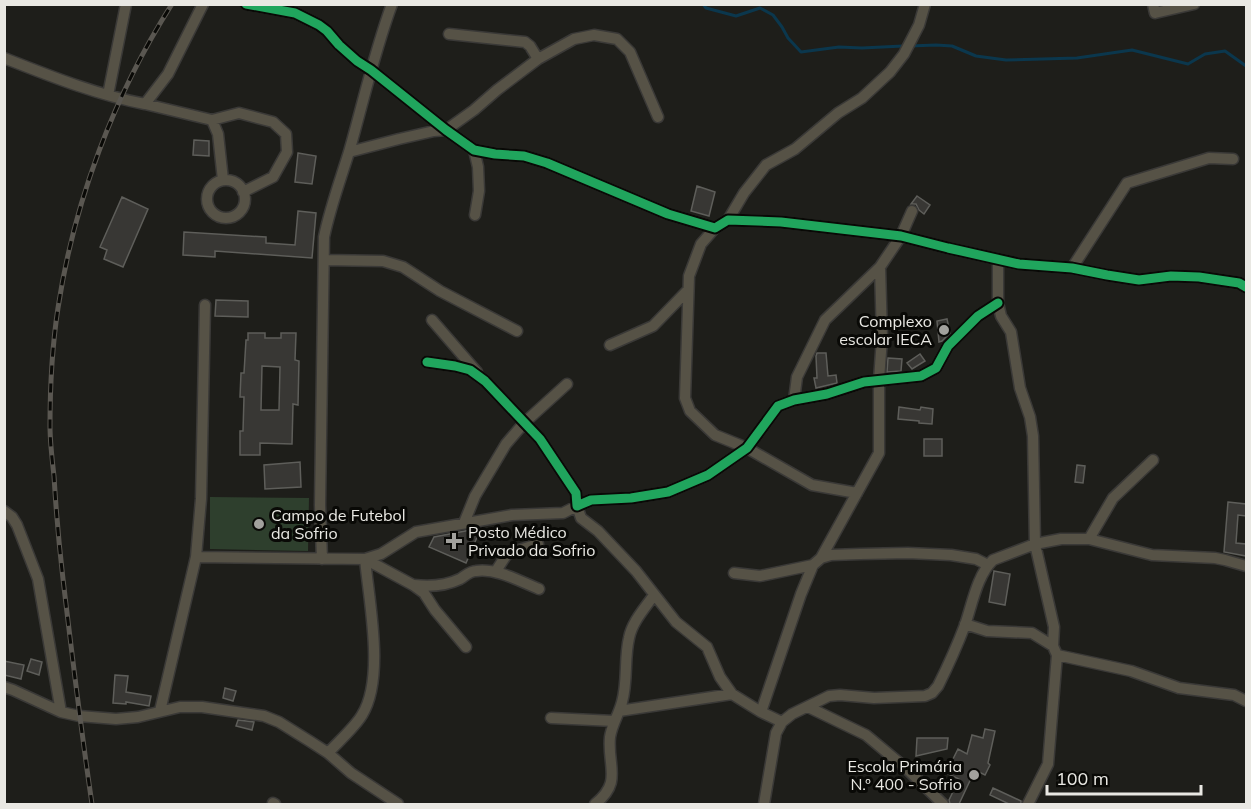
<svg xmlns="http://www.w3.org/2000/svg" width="1251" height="809" font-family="Mulish,sans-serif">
<rect width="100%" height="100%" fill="#1e1e1a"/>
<path fill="#2e3f2d" d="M210 497 309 498 308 551 210 549Z"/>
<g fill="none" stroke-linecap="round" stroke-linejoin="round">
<path stroke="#0b374d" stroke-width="3" d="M703 4 706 8 736 16 760 8 773 15 782 27 788 38 801 52 839 47 862 48 903 46
M910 46 936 45 952 46 976 56 1006 60 1077 58 1132 50 1188 64 1205 54 1225 51 1246 66"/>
</g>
<path fill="#383734" stroke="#5e5e5a" stroke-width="1.5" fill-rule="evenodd" d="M194 140 209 141V156L193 155Z
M298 153 316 156 312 184 295 182Z
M697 186 715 192 709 216 691 211Z
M917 196 930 205 924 214 919 210 916 204H911Z
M122 197 148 209 123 267 104 259 107 250 100 247Z
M298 211 316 213 312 258 215 251V257L183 255 184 232 266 237V243L295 245Z
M216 300 248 301V317L215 316Z
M947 319 950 333 942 341 939 342 937 321Z
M248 333H265V338H281V333H296L295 360 299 361 298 405 293 404 292 444 260 443V455H240V431H243L244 397H240L241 373H244L246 340H248ZM262 366 280 367 279 410H261Z
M817 353H826L828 376 836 375 837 383 816 388 814 378H817L816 356Z
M920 354 925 361 912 369 907 363Z
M888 358 902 359 901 371 887 372Z
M899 407 920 410 921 407 933 409 932 424 919 423V421L898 419Z
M924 439H942V456H924Z
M300 462 301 487 265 489 264 465Z
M1077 465 1085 466 1083 483 1075 482Z
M1228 502 1246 504V516L1238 515 1236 543 1246 544V556L1224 552Z
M481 528 466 563 429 547 434 537Z
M994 571 1010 574 1005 605 989 602Z
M31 659 42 662 39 675 27 671Z
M4 661 24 665 21 679 4 675Z
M115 675 128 676 126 692 151 696 149 706 126 702V704L113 703Z
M225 688 236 691 233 701 223 698Z
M238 720 254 722 252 730 236 726Z
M985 729 995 731 988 763 990 765 985 775 975 770 959 804H950L949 800 959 779 946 773 958 749 967 754 972 735 983 738Z
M917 738H948L947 749 916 756Z
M993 788 1021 801V804H1009L990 795Z"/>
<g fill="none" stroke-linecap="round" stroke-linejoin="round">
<g stroke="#3a3937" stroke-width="13">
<path id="minor" d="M246 4 295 13 319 25 327 31 339 45 357 61 371 70 446 130 474 150 495 154 524 156 547 163 668 214 715 228 728 220 781 222 901 236 948 248 1019 264 1072 268 1107 275 1139 280 1171 276 1199 277 1239 283 1246 287
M1153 4 1155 13 1194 4
M449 34 525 42 530 46 538 59
M4 58C50 76 97 95 145 104L168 74 203 4
M108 95 126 4
M145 104 212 120
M474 150 478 167 479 191 475 215
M349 152 399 139 434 131 446 130 474 110 497 90 538 59 574 39 594 35 617 39 630 52 658 117
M223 180 218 134 212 120 239 113 273 122 286 134 287 152 273 177 243 192
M207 199a19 19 0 1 1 38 0a19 19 0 1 1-38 0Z
M728 220 744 193 766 165 795 149 838 113 862 98 890 72 904 54 919 25 925 4
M715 228 701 244 689 276 685 398 690 411 715 435 747 448 812 485 857 493
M324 260 383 261 403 267 440 291 517 331
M998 260V303L1001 316 1011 332 1020 388 1030 417 1033 436 1035 544 1054 627 1053 646 1057 655 1048 764 1028 804
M1072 268 1127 183 1209 158 1233 159
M432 320 477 372
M610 345 653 326 688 290
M427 362 455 366 470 370 485 381 540 439 576 493 577 506 591 500 631 498 668 492 708 475 747 448 778 406 794 400 827 394 864 382 921 376 936 368 948 346 978 316 998 303
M794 400 797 377 825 320 880 267 901 236 912 211
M4 511 12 517 17 525 38 579 61 712
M464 523 475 496 506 444 524 423 567 384
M1089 539 1113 498 1153 460
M196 557 365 559 381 554 416 532 512 515 563 513 577 506 581 518 598 531 636 571 676 622 707 647 720 677 732 694 761 712 782 722
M821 558 879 453V380L882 338 880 267
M322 559 320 505 324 237C330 208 340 181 349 152 363 103 374 53 392 4
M365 559 413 585 424 593 435 610 466 647
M496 571 507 554 538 544
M734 573 760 576 813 565
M414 585C430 587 445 586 460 579 465 576 470 571 476 571 497 568 519 581 539 589
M965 624 987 631 1032 633 1053 646
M1057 655 1131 671 1179 688 1234 695 1246 701
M4 687 13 690 61 712 79 716 116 719 138 717 180 707H202L264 716 279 722 311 742 328 753 351 773 398 804
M808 707 866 735 908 770 943 804
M160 711 196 557 201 499 205 305
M619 711 732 694
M761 712 801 594 813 565 821 558 831 555 860 554 908 553 951 555 976 559 988 565
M551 718 614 721
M328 753C338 742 355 727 362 715 385 678 369 602 365 559
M273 803 275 804
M595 804C623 782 607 766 610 737 612 724 619 714 622 702 628 681 624 659 629 638 632 622 645 608 654 595
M764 804 776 733 782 722 792 714 829 696 840 695 874 698 925 696 932 693 938 686C948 666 957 646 965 625 972 605 977 575 993 560L1035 544 1061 539H1089L1152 555 1215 558 1225 560 1246 566"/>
</g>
<use href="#minor" stroke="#565246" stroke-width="10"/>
<g stroke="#5a5751" stroke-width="5">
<path id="rail" d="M92 804C81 730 72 655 63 579 59 545 56 510 54 476 52 459 50 442 50 426 50 387 52 347 58 308 74 202 114 95 172 4"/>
</g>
<use href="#rail" stroke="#090906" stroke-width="3" stroke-dasharray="9" stroke-linecap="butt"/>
<g stroke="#090906" stroke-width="13">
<path id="cycleway" d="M246 4 295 13 319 25 327 31 339 45 357 61 371 70 446 130 474 150 495 154 524 156 547 163 668 214 715 228 728 220 781 222 901 236 948 248 1019 264 1072 268 1107 275 1139 280 1171 276 1199 277 1239 283 1246 287
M427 362 455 366 470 370 485 381 540 439 576 493 577 506 591 500 631 498 668 492 708 475 747 448 778 406 794 400 827 394 864 382 921 376 936 368 948 346 978 316 998 303"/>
</g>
<use href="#cycleway" stroke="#20a55d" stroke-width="9"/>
</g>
<g fill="#a2a19d" stroke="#090906" stroke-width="2">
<circle cx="944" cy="330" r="6"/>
<circle cx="259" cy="524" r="6"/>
<path d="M451 532h6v6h6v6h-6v6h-6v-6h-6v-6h6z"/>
<circle cx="974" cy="775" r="6"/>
</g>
<g text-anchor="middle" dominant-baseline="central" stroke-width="6" stroke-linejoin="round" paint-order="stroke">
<g font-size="16" fill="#e9e8e3" stroke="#090906" text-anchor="end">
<text x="932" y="321">Complexo<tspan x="932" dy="18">escolar IECA</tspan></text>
<text x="271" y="515" text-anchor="start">Campo de Futebol<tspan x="271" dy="18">da Sofrio</tspan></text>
<text x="468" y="532" text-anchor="start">Posto Médico<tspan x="468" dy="18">Privado da Sofrio</tspan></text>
<text x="962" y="766">Escola Primária<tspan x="962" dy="18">N.º 400 - Sofrio</tspan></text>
</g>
</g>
<rect width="1251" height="809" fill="none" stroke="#e9e8e3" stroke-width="12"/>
<path d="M1047 785v9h154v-9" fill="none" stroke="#e9e8e3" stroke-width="3"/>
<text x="1056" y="785" font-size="18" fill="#e9e8e3" stroke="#090906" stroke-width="4.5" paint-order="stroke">100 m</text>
</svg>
